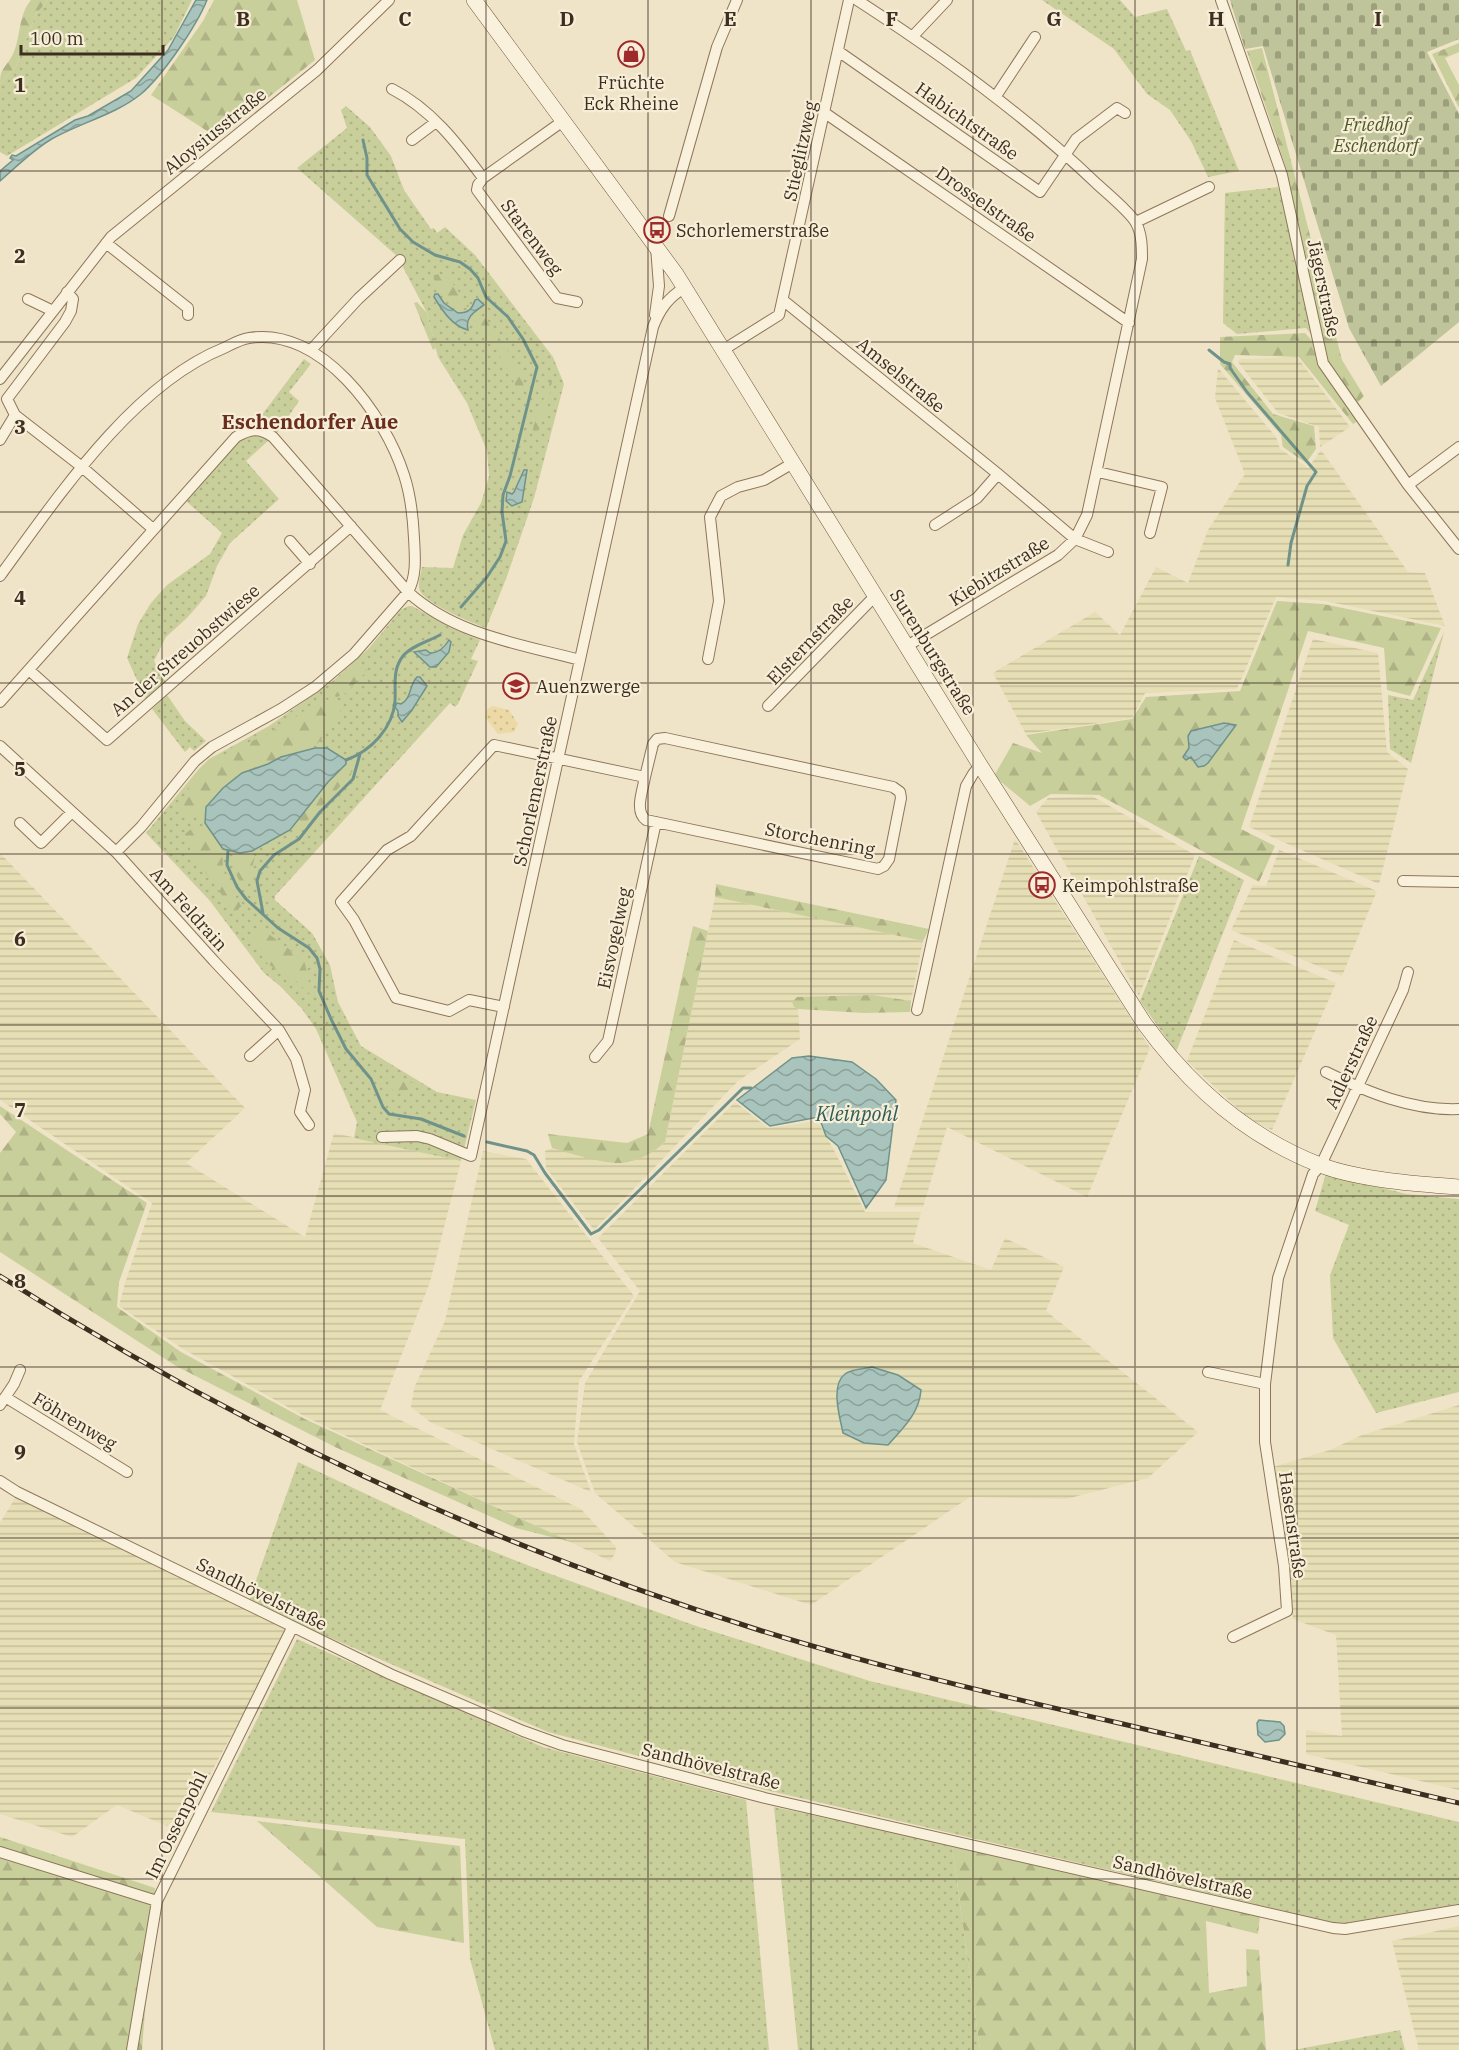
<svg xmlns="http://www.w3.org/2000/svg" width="1459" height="2050" font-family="'IBM Plex Serif',serif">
<defs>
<pattern id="farmland-rules" width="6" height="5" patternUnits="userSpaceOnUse" patternTransform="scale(1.5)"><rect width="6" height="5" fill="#e6deb5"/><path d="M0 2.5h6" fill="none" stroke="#c6bf9b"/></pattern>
<pattern id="green-dots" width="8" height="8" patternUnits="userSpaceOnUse" patternTransform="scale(1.5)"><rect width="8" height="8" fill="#c9cf9b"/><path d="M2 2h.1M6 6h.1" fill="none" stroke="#aeb285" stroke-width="1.8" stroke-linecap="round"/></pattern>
<pattern id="forest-firs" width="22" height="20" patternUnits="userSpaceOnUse" patternTransform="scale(1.5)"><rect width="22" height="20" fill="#c9cf9b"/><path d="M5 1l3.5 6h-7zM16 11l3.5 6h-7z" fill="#aeb285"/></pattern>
<pattern id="sand-dots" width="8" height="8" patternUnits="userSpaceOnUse" patternTransform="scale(1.5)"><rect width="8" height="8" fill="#ecd9a5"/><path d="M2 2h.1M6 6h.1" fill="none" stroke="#cbbb8e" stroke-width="1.8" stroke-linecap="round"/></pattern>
<pattern id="cemetery-stones" width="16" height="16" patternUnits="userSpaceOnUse" patternTransform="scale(1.5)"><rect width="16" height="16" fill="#bfc49a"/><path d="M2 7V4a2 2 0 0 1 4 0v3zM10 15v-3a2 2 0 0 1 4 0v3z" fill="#9ca07d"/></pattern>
<pattern id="water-waves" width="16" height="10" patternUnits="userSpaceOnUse" patternTransform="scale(1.5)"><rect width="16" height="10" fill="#a9c4bc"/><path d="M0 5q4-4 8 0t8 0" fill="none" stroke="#8ba098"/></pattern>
</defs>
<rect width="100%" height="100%" fill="#f0e4c8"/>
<path fill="url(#farmland-rules)" d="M1297 357 1350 427 1320 447 1319 427 1278 413 1238 362 1240 359Z
M1218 368 1276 437 1280 449 1308 468 1321 450 1408 572 1425 573 1445 626 1325 601 1276 597 1237 689 1145 693 1132 718 1026 734 993 673 1095 612 1120 635 1156 567 1188 583 1208 530 1245 474 1215 398Z
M1313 639 1378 653 1387 752 1408 769 1379 884 1249 827Z
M1092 796 1195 855 1139 996 1036 812 1048 798Z
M1015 839 1150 1048 1087 1197 947 1127 923 1207H894Z
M1279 850 1377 891 1342 976 1231 930 1253 885 1266 886Z
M0 853 245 1108 186 1163 305 1237 334 1133 461 1161 430 1282 380 1410 581 1509 616 1547 615 1554 610 1561 306 1417 183 1349 119 1306 125 1283 152 1203 0 1100Z
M715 897 923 941 911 1001 873 995 794 1007 798 1009 800 1039 738 1081 594 1230 546 1168 545 1151 552 1148 617 1163 631 1162 660 1147 665 1142Z
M1234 940 1336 983 1272 1130 1248 1118 1187 1061Z
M735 1102 768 1128 817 1121 834 1150 865 1212H921L913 1243 991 1270 1005 1238 1064 1267 1046 1311 1198 1432 1148 1478 1066 1499 970 1497 811 1605 675 1562 595 1493 577 1442 585 1383 640 1291 598 1238Z
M483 1151 526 1159 634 1296 579 1381 574 1444 591 1492 430 1422 411 1407 414 1388 445 1321Z
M1459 1405V1790L1306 1754V1730L1342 1736 1336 1635 1293 1619 1288 1564 1273 1467 1330 1450 1362 1435Z
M17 1495 290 1629 196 1800 167 1826 117 1805 72 1837 0 1814V1523Z
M1459 1926V2050H1419L1392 1941Z"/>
<path fill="url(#green-dots)" d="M48 0H192L174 37 136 78 7 156 0 152V84L16 66 36 14Z
M1042 0H1120L1135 17 1167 9 1186 51 1190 50 1239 171 1208 177 1191 141 1170 110 1147 94 1114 49Z
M346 106 370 127 391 156 404 190 431 229 434 228 437 233 445 227 475 255 553 357 564 384 534 498 506 579 486 628C472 623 426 604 420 591 417 584 421 574 422 567L453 568 463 535 481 503 489 476 487 451 467 403 438 357 427 313 397 256 297 168 347 128 341 110Z
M1278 187 1323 349 1306 328 1237 334 1223 323 1225 193Z
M304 359 311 364 289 392 299 401 277 433 268 427 255 424Z
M257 434 269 440 246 461 279 499 230 543 217 566 206 596 187 618 166 637 154 661 166 683 146 700 127 658 138 624 151 603 167 585 210 554 222 533 186 501 241 440Z
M408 606H412L451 628 480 640 471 659 478 661 458 704 455 707 450 703 275 896V900L312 933 330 965 338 1002 361 1046 437 1092 476 1100 461 1161 354 1138 357 1122 316 1029 302 1009 280 986 264 973 210 901 146 833 198 770 209 759 269 726 334 680 369 648 401 610Z
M1444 632 1411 763 1390 749 1388 695 1413 700Z
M167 695 185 721 206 741 194 751 190 747 185 752 152 709Z
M1199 856 1244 880 1176 1052 1140 1001Z
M1326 1173 1406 1194 1459 1199V1392L1376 1413 1333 1338 1330 1275 1349 1225 1315 1211Z
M298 1462 464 1540 545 1572 699 1627 870 1681 1459 1822V1904L1340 1924 766 1790 548 1732 296 1623 249 1600Z
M297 1639 543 1747 746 1800 769 2050H495L470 1959 465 1839 211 1812Z
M774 1807 952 1845 980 2050H798Z
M1400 2030 1405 2050H1293Z"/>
<path fill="url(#forest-firs)" d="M31 0H48L36 14 16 66 0 84C0 67 6 68 13 54 21 37 18 15 31 0Z
M214 0H297L315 60 218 138 151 95 203 21Z
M1459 43V52L1445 58 1459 85V108L1432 54Z
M1262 48 1342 360 1364 396 1358 402 1367 416 1353 424 1299 357 1235 355 1232 362 1273 414 1314 426 1316 449 1306 463 1283 447 1281 435 1220 364V337L1305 333 1327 357 1286 168 1247 51Z
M441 274 449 279 469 306 465 308C450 302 437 291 433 275Z
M417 302 427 313 436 348 433 350 414 303Z
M479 315 484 317C497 336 522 365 524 388L521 392 518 391C505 364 494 343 474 319Z
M550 379 552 381 547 408 539 430 532 433 538 408 548 392Z
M1277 601 1323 604 1441 628 1410 696 1387 690 1384 648 1308 631 1241 829 1275 846 1259 882 1099 795 1051 794 1030 806 994 776 1013 743 1042 753 1026 735 1132 719 1146 697 1240 691Z
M359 664 364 666 367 671 346 693 337 697 326 693Z
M319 698 342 703 338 718 318 743 281 757 268 764 242 773 206 807 205 813 201 817 187 814 180 809C196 760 228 754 269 733 288 724 304 712 319 698Z
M346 764 352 768 351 775 304 824 290 830 328 782Z
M195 826H207L223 849C220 871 229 887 242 906L232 913C228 906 224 899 220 892 207 872 190 858 185 834Z
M252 851 255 856 247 888C235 880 233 865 234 852Z
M716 884 929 929 923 941 715 897Z
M693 926 708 931 665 1142C654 1153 633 1164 618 1163 600 1163 570 1153 552 1148L548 1134 627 1143 648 1134Z
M259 927 300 957 305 964 312 996 293 978 283 975 267 963 248 936Z
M873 995 911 1001 910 1012 864 1013 798 1009 794 1007 792 1002 797 997Z
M396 1079 413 1083 415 1084V1089L394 1091 390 1087 391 1081Z
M0 1106 147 1203 119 1282 117 1307 181 1352 305 1419 571 1542 516 1528 335 1447 176 1366 0 1252V1153L16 1132 0 1114Z
M257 1821 460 1846 464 1943 377 1927Z
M0 1837 155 1888 142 2050H0Z
M952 1845 1260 1916 1258 1934 1206 1921 1209 1993 1247 1986 1246 1949 1259 1950 1266 2050H980Z"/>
<path fill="url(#sand-dots)" d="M493 706 509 710 518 724 514 732 498 734 485 717 487 709Z"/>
<path fill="url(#cemetery-stones)" d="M1230 0H1459V39L1427 52 1459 114V322L1381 386 1349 328 1263 46 1245 49Z"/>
<path fill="url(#water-waves)" stroke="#6f938a" stroke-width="1.5" d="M196 0H207C196 27 163 75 141 94 115 115 79 123 50 140 32 151 16 167 0 181V171L13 160 10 158 12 155 16 156 75 120 88 116 131 91 168 50Z
M435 294H438L444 303 458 313C469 313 472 309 475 300L478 299 484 305C474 312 465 317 468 330 452 326 442 310 434 297Z
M524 470H527L522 502 512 506 506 501 507 492 512 494 514 492Z
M449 640 451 642 449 652 436 667H430L414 652 426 650 430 653C438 653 445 647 449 640Z
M417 677H420L427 686 412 710 402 722 398 716V711L395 707 397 703 401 704C412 698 409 685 417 677Z
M1224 723 1236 725 1208 763 1204 766 1198 767 1191 757 1186 760 1183 757 1189 748 1188 736 1191 731Z
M315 748H327L346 760V764L328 782 290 830 252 851 240 853 223 849 205 823 206 807 223 788 242 773 268 764 281 757Z
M809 1056 852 1062 876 1079 896 1100 886 1180 866 1208 838 1146 826 1136 819 1117 770 1126 737 1100 792 1058Z
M872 1367 898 1375 921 1390C919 1414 903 1428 888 1445L864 1443 843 1433C840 1418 830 1385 845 1374 851 1369 864 1369 872 1367Z
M1259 1720 1280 1722 1284 1726 1285 1734 1279 1740 1265 1742 1258 1735 1257 1723Z"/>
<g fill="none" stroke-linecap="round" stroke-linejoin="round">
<path stroke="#6f938a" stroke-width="3" d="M363 140 367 158V175L400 229 413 242 435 255 460 262 470 269 478 278 486 297 508 317 523 339 537 367 510 476 503 495 502 512 506 541 500 557 487 577 461 607
M1209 350 1224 362 1230 364V368L1247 392 1316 472 1307 486 1291 543 1288 565
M346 760C371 751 393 728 395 701 396 685 392 670 403 656 411 646 429 641 440 635
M228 851 227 865 237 887 246 899 278 928 309 948 317 958 320 969 319 991 331 1019 346 1049 371 1079 383 1107 389 1114 421 1119 464 1136
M263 913 257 881 260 871 274 855 299 839 320 812 353 779 360 754
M487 1142 527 1151 534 1155 545 1173 591 1234 599 1230 743 1088H751"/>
<g stroke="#8d765c" stroke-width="12">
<path id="street" d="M857 0C942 55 1024 114 1097 184 1107 193 1131 213 1136 223 1142 234 1142 247 1142 259L1087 515 1075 539 1058 555 907 646
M1221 0 1282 175 1323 363 1408 485 1459 549
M913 36 947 0
M838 51 1040 192 1076 139 1117 108 1125 113
M392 89C431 109 457 143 483 178L563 121
M996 96 1035 37
M825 113 1129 323
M412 140 436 122
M483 178 478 185 477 190 557 298 577 302
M669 216 717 47 737 0
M1136 222 1209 187
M106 243 188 308V315
M28 299 53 311
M784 301 998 474 1075 539 1108 552
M655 315 659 286 656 247
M311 350 358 299 400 260
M723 350 779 315 849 0
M0 379 111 237 317 70 389 0
M15 415 82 467 153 529
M0 440 15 415 7 399 65 322 71 311 73 299 67 292
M1098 472 1162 487 1150 533
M1408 485 1459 447
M935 525 977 498 998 474
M290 541 310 564
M0 576C57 498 132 385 224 348 232 344 241 339 249 338 321 326 385 415 404 475 411 496 413 517 414 538 415 557 417 575 408 592L354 654 315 687 281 709 212 747 195 761 141 827 116 852
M708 659 719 601 710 517 721 496 738 487 764 480 793 463
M29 670 107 740 351 526
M0 702 236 437C250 429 259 427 273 437L408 592C455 635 520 644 580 660
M768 706 875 596
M0 746 116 852 214 961 279 1030 296 1059 305 1090 300 1112 309 1125
M20 823 41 843 71 813
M1403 881 1459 882
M504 1007 469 1000 449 1011 396 998 354 920 341 902 387 850 411 836 494 745 645 777 653 744 657 739 665 738 893 787 900 792 901 798 889 859 884 866 878 869 646 820C634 811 643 790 645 777
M917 1010 966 786 973 774 980 765
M250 1056 279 1030
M595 1057 608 1041 656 822
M1326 1072C1367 1092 1412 1111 1459 1109
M382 1137 417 1136 430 1139 471 1156 653 327C660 309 668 298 684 288
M1208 1372 1265 1384
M5 1397 127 1472
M0 1405 14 1384 20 1370
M0 1481 17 1492 390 1674 523 1731 562 1745 765 1798 1333 1928 1345 1929 1459 1910
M1233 1637 1287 1611 1284 1566 1265 1442V1384L1278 1278 1313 1174 1321 1165 1403 990 1408 972
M0 1852 157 1901
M132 2050 157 1901 292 1628"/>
</g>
<g stroke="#6f573f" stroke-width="16">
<path id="secondary" d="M474 0 676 274 980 765 1144 1023C1189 1085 1248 1137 1320 1165 1360 1180 1416 1184 1459 1187"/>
</g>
<use href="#street" stroke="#faf1dc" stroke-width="10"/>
<use href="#secondary" stroke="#faf1dc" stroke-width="15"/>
<g stroke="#3d2e20" stroke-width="5">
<path id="rail" d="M0 1276C236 1426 491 1546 759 1630 878 1667 1001 1696 1123 1724 1235 1750 1347 1777 1459 1803"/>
</g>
<use href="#rail" stroke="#f7eed8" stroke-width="3" stroke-dasharray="9" stroke-linecap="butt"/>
</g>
<path fill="none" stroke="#3d2e20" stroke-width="1.5" stroke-opacity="0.55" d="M162 0V2050M324 0V2050M486 0V2050M648 0V2050M811 0V2050M973 0V2050M1135 0V2050M1297 0V2050M0 171H1459M0 342H1459M0 512H1459M0 683H1459M0 854H1459M0 1025H1459M0 1196H1459M0 1367H1459M0 1538H1459M0 1708H1459M0 1879H1459"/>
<defs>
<g id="shop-ring" transform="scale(1.35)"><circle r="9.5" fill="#f7eed8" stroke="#9e2a2b" stroke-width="1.5"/><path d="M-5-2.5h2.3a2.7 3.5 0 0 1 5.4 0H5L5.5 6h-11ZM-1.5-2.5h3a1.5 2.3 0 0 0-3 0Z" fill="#9e2a2b"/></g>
<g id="bus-ring" transform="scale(1.35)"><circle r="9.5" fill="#f7eed8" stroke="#9e2a2b" stroke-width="1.5"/><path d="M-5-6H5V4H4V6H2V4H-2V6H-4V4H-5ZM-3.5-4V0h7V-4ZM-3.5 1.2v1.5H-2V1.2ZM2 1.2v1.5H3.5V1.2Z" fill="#9e2a2b"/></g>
<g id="school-ring" transform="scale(1.35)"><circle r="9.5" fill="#f7eed8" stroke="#9e2a2b" stroke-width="1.5"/><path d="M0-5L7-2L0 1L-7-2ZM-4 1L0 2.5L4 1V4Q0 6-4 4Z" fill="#9e2a2b"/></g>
</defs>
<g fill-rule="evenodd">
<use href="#shop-ring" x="631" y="54"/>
<use href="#bus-ring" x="657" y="230"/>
<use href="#school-ring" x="516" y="686"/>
<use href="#bus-ring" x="1042" y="885"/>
</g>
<g text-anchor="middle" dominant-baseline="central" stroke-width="4.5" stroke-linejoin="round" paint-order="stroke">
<g font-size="18" fill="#3d2e20" stroke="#f7eed8" text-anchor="start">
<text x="631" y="82" text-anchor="middle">Früchte<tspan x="631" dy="21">Eck Rheine</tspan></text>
<text x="676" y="230">Schorlemerstraße</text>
<text x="536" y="686">Auenzwerge</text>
<text x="1062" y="885">Keimpohlstraße</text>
</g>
<g font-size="18" fill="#3d2e20" stroke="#f7eed8">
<text transform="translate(967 121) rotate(35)">Habichtstraße</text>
<text transform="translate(215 131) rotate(-39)">Aloysiusstraße</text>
<text transform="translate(800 151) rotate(-78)">Stieglitzweg</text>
<text transform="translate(986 204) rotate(35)">Drosselstraße</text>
<text transform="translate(532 237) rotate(53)">Starenweg</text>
<text transform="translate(1324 288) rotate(78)">Jägerstraße</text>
<text transform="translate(901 375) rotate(39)">Amselstraße</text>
<text transform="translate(999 571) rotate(-32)">Kiebitzstraße</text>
<text transform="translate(810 640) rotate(-46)">Elsternstraße</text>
<text transform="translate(185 650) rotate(-41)">An der Streuobstwiese</text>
<text transform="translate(933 652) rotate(58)">Surenburgstraße</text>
<text transform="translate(535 791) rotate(-78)">Schorlemerstraße</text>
<text transform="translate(820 839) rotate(11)">Storchenring</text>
<text transform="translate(189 909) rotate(48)">Am Feldrain</text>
<text transform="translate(614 938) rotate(-78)">Eisvogelweg</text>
<text transform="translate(1351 1062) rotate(-65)">Adlerstraße</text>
<text transform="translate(75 1421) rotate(31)">Föhrenweg</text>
<text transform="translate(1293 1525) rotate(82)">Hasenstraße</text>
<text transform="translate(262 1594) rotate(26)">Sandhövelstraße</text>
<text transform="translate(711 1766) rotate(14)">Sandhövelstraße</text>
<text transform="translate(176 1825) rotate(-64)">Im Ossenpohl</text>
<text transform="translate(1183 1877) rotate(13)">Sandhövelstraße</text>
</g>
<g font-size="18" font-style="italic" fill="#4d5a26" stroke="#f7eed8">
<text x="1376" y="124">Friedhof<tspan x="1376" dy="21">Eschendorf</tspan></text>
</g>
<g font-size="20" font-weight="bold" fill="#6b2e1e" stroke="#f7eed8">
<text x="310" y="421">Eschendorfer Aue</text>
</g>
<g font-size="20" font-style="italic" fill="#2f5d5a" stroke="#f7eed8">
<text x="857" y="1113">Kleinpohl</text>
</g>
</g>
<g font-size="20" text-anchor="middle" font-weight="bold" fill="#3d2e20" stroke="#f7eed8" stroke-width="4.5" stroke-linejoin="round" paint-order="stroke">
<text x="243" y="26">B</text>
<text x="405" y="26">C</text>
<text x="567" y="26">D</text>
<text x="730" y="26">E</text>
<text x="892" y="26">F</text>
<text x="1054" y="26">G</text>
<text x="1216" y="26">H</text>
<text x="1378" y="26">I</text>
<text x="20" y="92">1</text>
<text x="20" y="263">2</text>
<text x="20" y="434">3</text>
<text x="20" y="605">4</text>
<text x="20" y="776">5</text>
<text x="20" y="946">6</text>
<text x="20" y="1117">7</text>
<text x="20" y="1288">8</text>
<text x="20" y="1459">9</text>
</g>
<path d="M21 45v9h142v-9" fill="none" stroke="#3d2e20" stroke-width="3"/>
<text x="30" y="45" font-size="18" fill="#3d2e20" stroke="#f7eed8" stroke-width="4.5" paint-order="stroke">100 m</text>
</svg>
